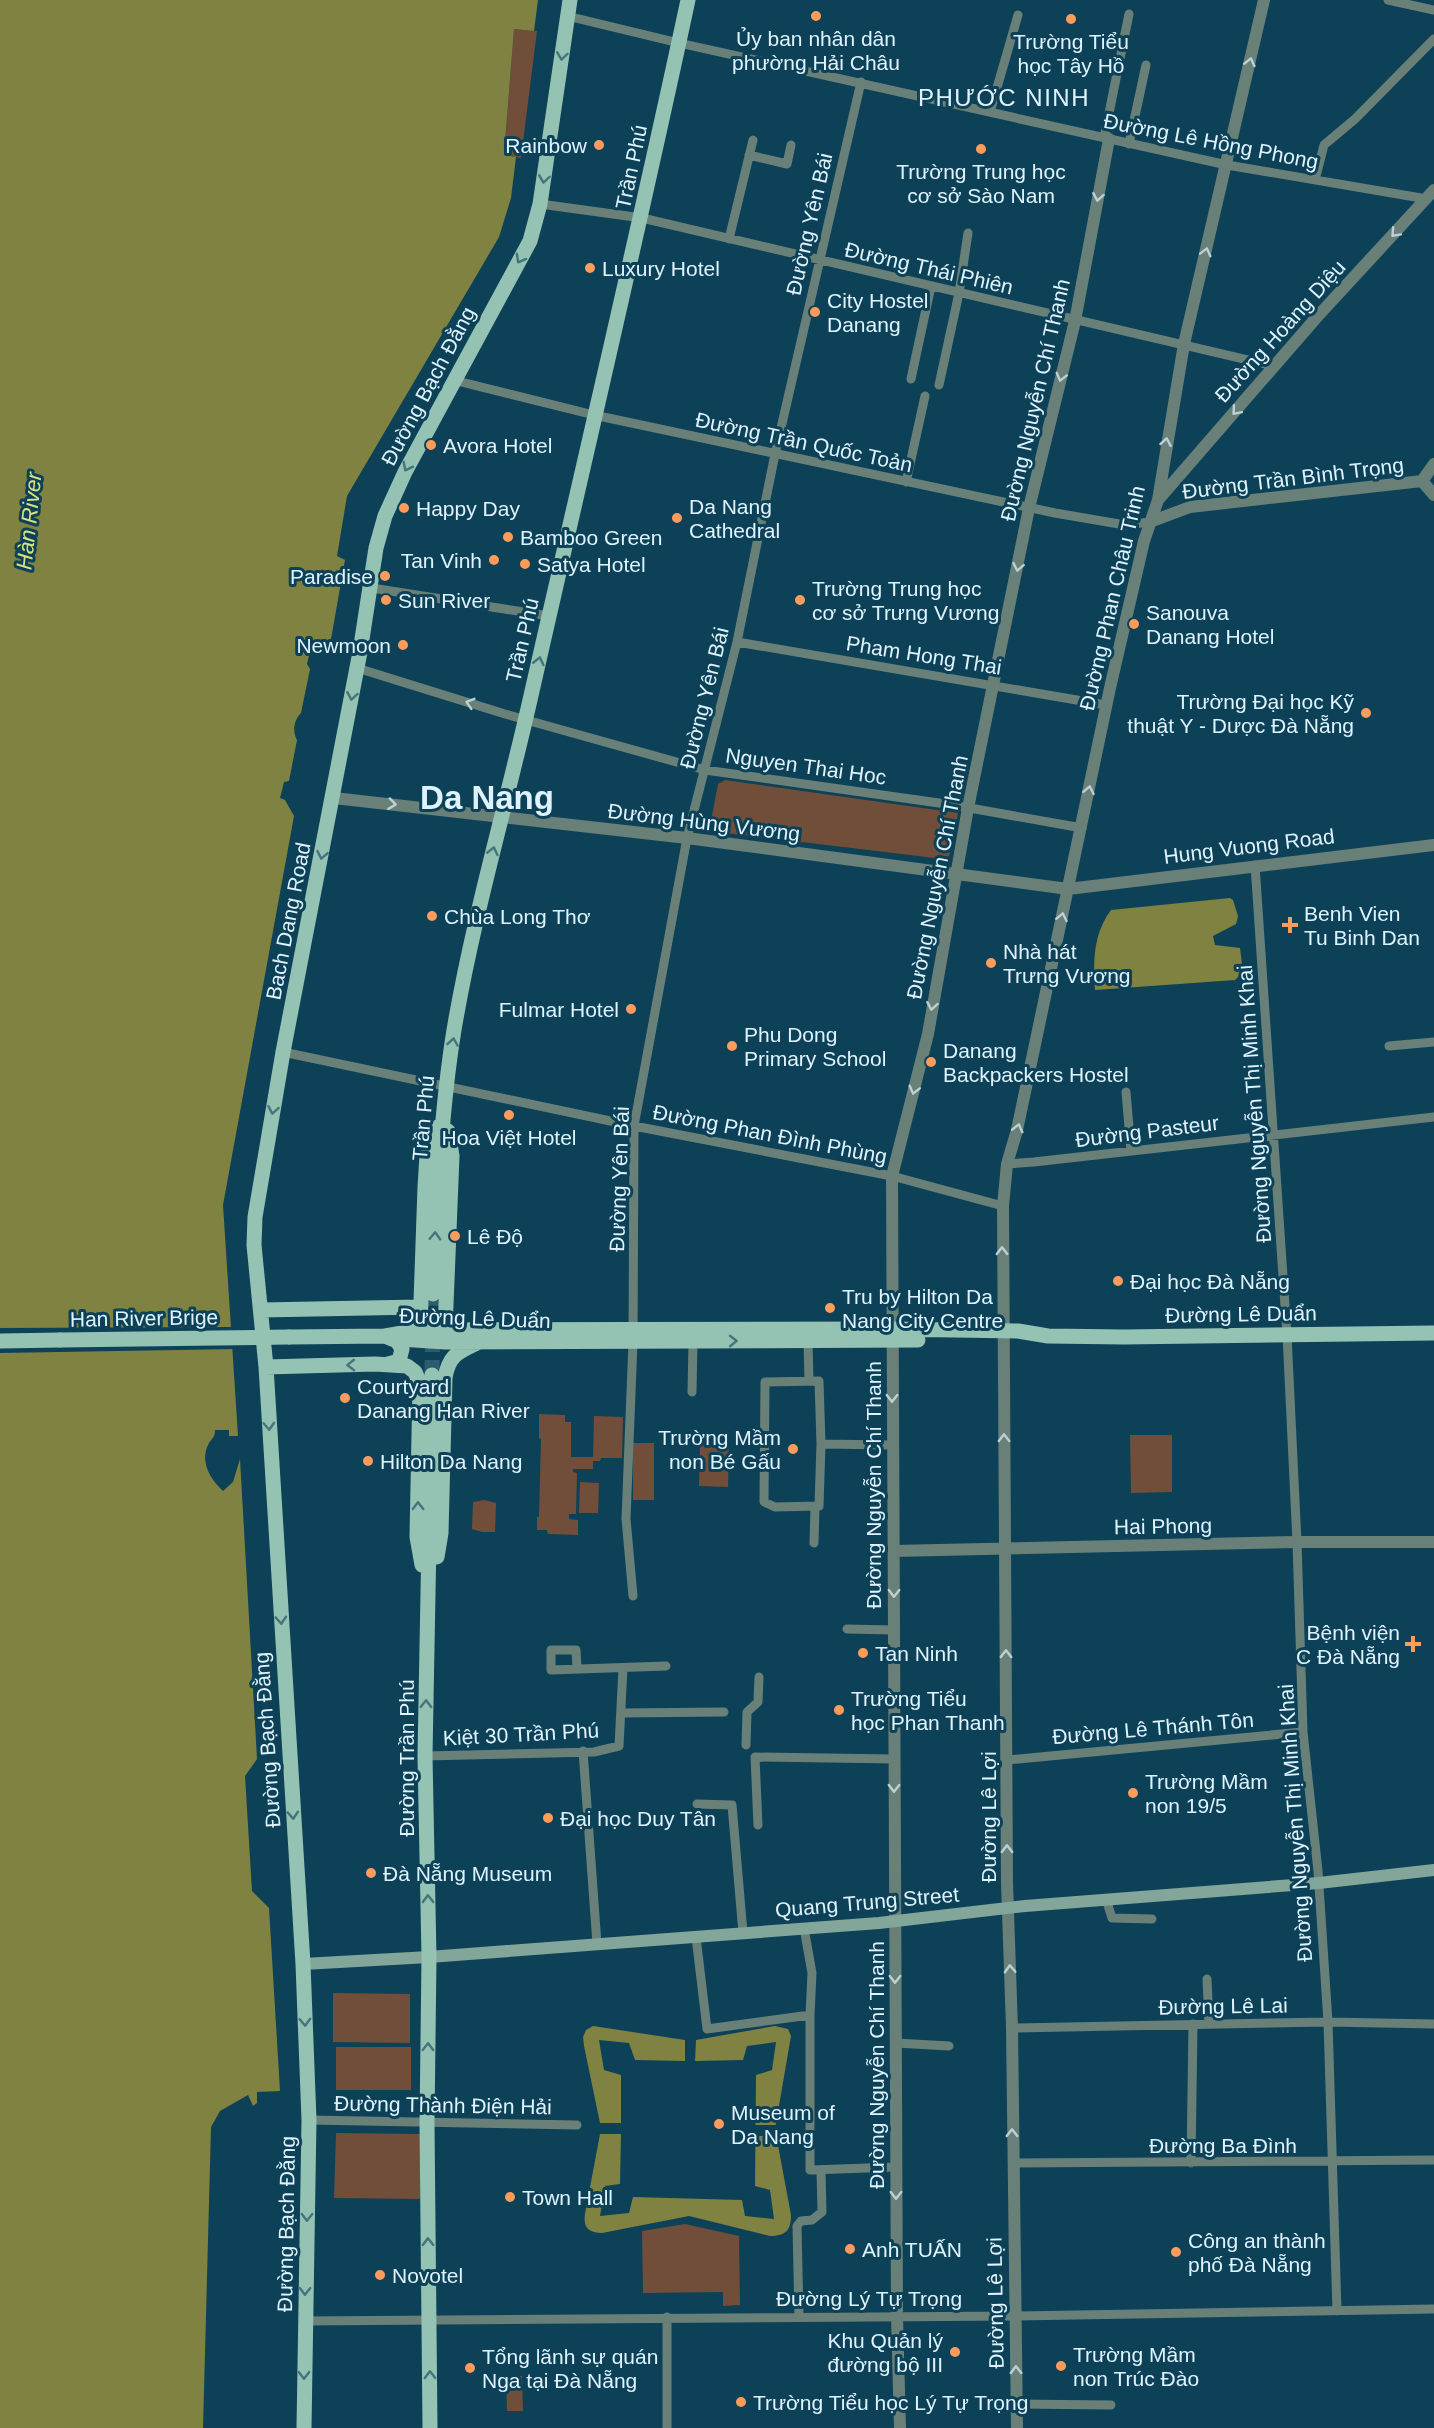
<svg xmlns="http://www.w3.org/2000/svg" width="1434" height="2428" font-family="Helvetica,sans-serif">
<rect width="100%" height="100%" fill="#0d4157"/>
<path fill="#704e39" d="M514 29 537 31 521 158 504 155Z
M725 780 958 813 949 856 943 859 709 831 718 784Z
M539 1414 565 1415V1422H571V1457H593L594 1416 623 1417 622 1458H601L600 1461H593V1469H573V1472L577 1473 576 1514H569V1519L578 1520V1535L548 1534 547 1530H537V1517H539L541 1439 539 1438Z
M1130 1435H1172V1492L1131 1493Z
M633 1443H654V1500H633Z
M700 1444 729 1445 728 1487 699 1486Z
M580 1482 599 1483 598 1513H579Z
M484 1500 496 1503 495 1532H482L472 1529 473 1502Z
M333 1993 410 1994V2043L333 2042Z
M336 2047H411V2090H336Z
M336 2133 420 2134V2199L334 2198Z
M685 2224 739 2236 740 2305 723 2306V2292L643 2293 642 2231Z
M506 2376H522L523 2411H507Z"/>
<path fill="#7f8240" d="M0 0H538L534 31 514 29 504 155 516 157 511 198 499 237 347 496 337 556 345 560 331 639 310 651 307 664 310 669 301 713C294 720 292 731 297 740L289 781 284 782 280 798 285 800 294 816 223 1205 238 1436H229V1430H215C215 1437 213 1437 209 1443 199 1461 210 1479 223 1491L233 1482 240 1459 257 1759 245 1776 252 1891 269 1908 280 2091 257 2092V2103L253 2106 248 2095 220 2111 211 2127 203 2428H0Z
M1230 898 1233 900 1238 916 1236 924 1213 936 1215 945 1240 948 1243 972 1235 980 1095 990C1093 962 1093 934 1111 910Z
M593 2026 685 2040V2061L635 2060 629 2043 599 2040 604 2070 621 2075V2123H600L584 2046 583 2037 586 2030Z
M775 2026 788 2029 791 2036 775 2129 791 2215C791 2230 786 2236 770 2236L689 2216 602 2233C588 2233 583 2227 585 2214L600 2134H621L620 2184 605 2186 600 2216 629 2213 633 2197 742 2200 745 2216 774 2219 770 2190 755 2186 756 2075 772 2070 776 2042 747 2046 743 2060 695 2061 696 2040Z"/>
<path fill="#0d4157" d="M234 1327 236 1349 0 1353V1328Z
M755 2125H776V2136H755Z"/>
<g fill="none" stroke-linecap="round" stroke-linejoin="round">
<path stroke="#2c5c70" stroke-width="15" stroke-dasharray="15 8" stroke-linecap="butt" d="M432 1375 433 1294"/>
<path stroke="#698078" stroke-width="9" d="M1388 0 1434 10
M567 16 679 43 1227 165 1427 199
M990 112 1018 15
M1104 138 1129 14
M1129 144 1146 65
M749 155 787 164 791 145
M1315 180 1324 145 1355 119 1434 39
M540 204 642 218 1274 366
M729 239 753 140
M911 379 931 286
M453 380 594 415 1055 513 1125 525 1150 522
M939 385 959 293 968 233
M906 482 925 396
M372 588 549 616
M737 642 1106 705
M357 668 505 714 705 770 953 805 1082 828
M1255 865 1287 1335 1297 1542 1303 1732 1318 1871 1328 2022 1337 2311
M1389 1046 1434 1042
M283 1052 634 1126 892 1176 1003 1206
M1126 1092 1131 1151
M1007 1164 1034 1162 1434 1117
M808 1341 809 1381
M692 1392 693 1342
M821 1444 819 1381 765 1382 764 1502 775 1507 819 1506 821 1444 892 1445
M814 1543 815 1507
M633 1596 626 1519 633 1342 634 1126 687 838 737 642 775 454 861 82
M847 1629 893 1630
M577 1669 576 1650H551V1670L666 1666
M621 1713 724 1712
M746 1745 747 1712 758 1702 759 1677
M583 1751 597 1944
M425 1756 594 1752 619 1746 623 1668
M1007 1760 1303 1732
M697 1804 732 1805 743 1933
M758 1825 755 1757 894 1759
M1106 1899 1112 1918 1152 1919
M804 1928 812 1973 810 2015
M696 1937 707 2029 810 2015V2170L896 2167
M1207 1979 1209 2024
M1012 2028 1328 2022 1434 2024
M896 2043 949 2046
M309 2120 577 2125
M1013 2163 1434 2160
M1191 2163 1193 2024
M799 2317 797 2226 801 2221 812 2220 822 2212 821 2171
M305 2321 1015 2316 1434 2309
M1016 2404 1111 2405
M667 2428V2317"/>
<path stroke="#698078" stroke-width="12" d="M1422 481 1434 495
M1158 500 1316 318 1434 190
M1150 522 1190 507 1422 481 1434 464
M334 798 687 838 1068 889 1434 845
M894 1551 1297 1542H1434
M900 2428 897 2316 892 1176 928 1034 968 808 1029 508 1075 321 1109 139
M1017 2428 1012 2028 1007 1883 1003 1206 1007 1164 1017 1130 1110 688 1144 541 1158 500 1184 344 1264 0"/>
<path stroke="#82a699" stroke-width="12" d="M303 1964 429 1957 879 1923 1025 1906 1319 1883 1434 1870"/>
<path stroke="#94c3b3" stroke-width="15" d="M433 1294C437 1206 440 1117 454 1030 473 918 505 810 530 700 583 466 638 234 688 0
M261 1310 420 1307
M420 1330 425 1187 427 1155 438 1127
M445 1330 452 1156 448 1131
M385 1336 420 1330 891 1329 1018 1331 1048 1336 1124 1337 1434 1333
M289 1337 385 1336 397 1341 402 1349 399 1361 388 1364
M400 1339 445 1342 918 1340
M0 1341 60 1340
M266 1367 375 1364 407 1366 415 1372 420 1384 417 1537 422 1565
M437 1557 441 1533 445 1378C449 1355 457 1353 477 1343
M304 2428 309 2120 303 1964 266 1367 254 1245 255 1217 283 1052 360 652 376 548 385 516 405 472 530 241 540 204 570 0
M430 2428 427 2123 429 1957 425 1756 432 1375"/>
<path stroke="#94c3b3" stroke-width="15" d="M60 1340 289 1337"/>
</g>
<defs><path id="oneway-chevron" d="M-2-3.5L2.5 0L-2 3.5" fill="none" stroke-width="1.6" stroke-linecap="round" stroke-linejoin="round" transform="scale(1.5)"/></defs>
<g stroke="#43757c">
<use href="#oneway-chevron" transform="translate(562 56) rotate(98)"/>
<use href="#oneway-chevron" transform="translate(544 179) rotate(98)"/>
<use href="#oneway-chevron" transform="translate(520 259) rotate(119)"/>
<use href="#oneway-chevron" transform="translate(407 467) rotate(117)"/>
<use href="#oneway-chevron" transform="translate(539 661) rotate(-77)"/>
<use href="#oneway-chevron" transform="translate(352 696) rotate(100)"/>
<use href="#oneway-chevron" transform="translate(493 851) rotate(-77)"/>
<use href="#oneway-chevron" transform="translate(322 855) rotate(101)"/>
<use href="#oneway-chevron" transform="translate(453 1042) rotate(-81)"/>
<use href="#oneway-chevron" transform="translate(273 1110) rotate(100)"/>
<use href="#oneway-chevron" transform="translate(435 1236) rotate(-88)"/>
<use href="#oneway-chevron" transform="translate(733 1341) rotate(-1)"/>
<use href="#oneway-chevron" transform="translate(351 1365) rotate(179)"/>
<use href="#oneway-chevron" transform="translate(269 1426) rotate(87)"/>
<use href="#oneway-chevron" transform="translate(418 1506) rotate(-90)"/>
<use href="#oneway-chevron" transform="translate(281 1620) rotate(86)"/>
<use href="#oneway-chevron" transform="translate(426 1704) rotate(-89)"/>
<use href="#oneway-chevron" transform="translate(293 1815) rotate(86)"/>
<use href="#oneway-chevron" transform="translate(428 1899) rotate(-91)"/>
<use href="#oneway-chevron" transform="translate(305 2022) rotate(88)"/>
<use href="#oneway-chevron" transform="translate(428 2047) rotate(-89)"/>
<use href="#oneway-chevron" transform="translate(307 2217) rotate(91)"/>
<use href="#oneway-chevron" transform="translate(428 2242) rotate(-91)"/>
<use href="#oneway-chevron" transform="translate(305 2291) rotate(91)"/>
<use href="#oneway-chevron" transform="translate(304 2375) rotate(91)"/>
<use href="#oneway-chevron" transform="translate(430 2375) rotate(-91)"/>
</g>
<g stroke="#bcd0d6">
<use href="#oneway-chevron" transform="translate(1250 62) rotate(-77)"/>
<use href="#oneway-chevron" transform="translate(1098 197) rotate(100)"/>
<use href="#oneway-chevron" transform="translate(1395 233) rotate(133)"/>
<use href="#oneway-chevron" transform="translate(1206 252) rotate(-76)"/>
<use href="#oneway-chevron" transform="translate(1061 377) rotate(104)"/>
<use href="#oneway-chevron" transform="translate(1236 411) rotate(131)"/>
<use href="#oneway-chevron" transform="translate(1166 442) rotate(-80)"/>
<use href="#oneway-chevron" transform="translate(1018 567) rotate(101)"/>
<use href="#oneway-chevron" transform="translate(470 703) rotate(-163)"/>
<use href="#oneway-chevron" transform="translate(1089 790) rotate(-79)"/>
<use href="#oneway-chevron" transform="translate(392 804) rotate(7)"/>
<use href="#oneway-chevron" transform="translate(1062 917) rotate(-78)"/>
<use href="#oneway-chevron" transform="translate(932 1006) rotate(100)"/>
<use href="#oneway-chevron" transform="translate(914 1090) rotate(104)"/>
<use href="#oneway-chevron" transform="translate(1018 1128) rotate(-76)"/>
<use href="#oneway-chevron" transform="translate(1002 1251) rotate(-90)"/>
<use href="#oneway-chevron" transform="translate(892 1398) rotate(90)"/>
<use href="#oneway-chevron" transform="translate(1004 1438) rotate(-91)"/>
<use href="#oneway-chevron" transform="translate(894 1593) rotate(91)"/>
<use href="#oneway-chevron" transform="translate(1006 1654) rotate(-90)"/>
<use href="#oneway-chevron" transform="translate(894 1788) rotate(90)"/>
<use href="#oneway-chevron" transform="translate(1007 1849) rotate(-90)"/>
<use href="#oneway-chevron" transform="translate(1010 1969) rotate(-92)"/>
<use href="#oneway-chevron" transform="translate(895 1979) rotate(90)"/>
<use href="#oneway-chevron" transform="translate(1012 2133) rotate(-90)"/>
<use href="#oneway-chevron" transform="translate(896 2195) rotate(90)"/>
<use href="#oneway-chevron" transform="translate(1016 2370) rotate(-91)"/>
</g>
<g fill="#ff9b5b" stroke="#0d4157" stroke-width="2">
<circle cx="816" cy="16" r="6"/>
<circle cx="1071" cy="19" r="6"/>
<circle cx="599" cy="145" r="6"/>
<circle cx="981" cy="149" r="6"/>
<circle cx="590" cy="268" r="6"/>
<circle cx="815" cy="312" r="6"/>
<circle cx="431" cy="445" r="6"/>
<circle cx="404" cy="508" r="6"/>
<circle cx="677" cy="518" r="6"/>
<circle cx="508" cy="537" r="6"/>
<circle cx="494" cy="560" r="6"/>
<circle cx="525" cy="564" r="6"/>
<circle cx="385" cy="576" r="6"/>
<circle cx="386" cy="600" r="6"/>
<circle cx="800" cy="600" r="6"/>
<circle cx="1134" cy="624" r="6"/>
<circle cx="403" cy="645" r="6"/>
<circle cx="1366" cy="713" r="6"/>
<circle cx="432" cy="916" r="6"/>
<path d="M1287 916h6v6h6v6h-6v6h-6v-6h-6v-6h6z"/>
<circle cx="991" cy="963" r="6"/>
<circle cx="631" cy="1009" r="6"/>
<circle cx="732" cy="1046" r="6"/>
<circle cx="931" cy="1062" r="6"/>
<circle cx="509" cy="1115" r="6"/>
<circle cx="455" cy="1236" r="6"/>
<circle cx="1118" cy="1281" r="6"/>
<circle cx="830" cy="1308" r="6"/>
<circle cx="345" cy="1398" r="6"/>
<circle cx="793" cy="1449" r="6"/>
<circle cx="368" cy="1461" r="6"/>
<path d="M1410 1635h6v6h6v6h-6v6h-6v-6h-6v-6h6z"/>
<circle cx="863" cy="1653" r="6"/>
<circle cx="839" cy="1710" r="6"/>
<circle cx="1133" cy="1793" r="6"/>
<circle cx="548" cy="1818" r="6"/>
<circle cx="371" cy="1873" r="6"/>
<circle cx="719" cy="2124" r="6"/>
<circle cx="510" cy="2197" r="6"/>
<circle cx="850" cy="2249" r="6"/>
<circle cx="1176" cy="2252" r="6"/>
<circle cx="380" cy="2275" r="6"/>
<circle cx="955" cy="2352" r="6"/>
<circle cx="1061" cy="2366" r="6"/>
<circle cx="470" cy="2368" r="6"/>
<circle cx="741" cy="2402" r="6"/>
</g>
<g text-anchor="middle" dominant-baseline="central" stroke-width="6" stroke-linejoin="round" paint-order="stroke">
<g font-size="21" fill="#dff3fe" stroke="#0d4157" text-anchor="start">
<text x="816" y="38" text-anchor="middle">Ủy ban nhân dân<tspan x="816" dy="24">phường Hải Châu</tspan></text>
<text x="1071" y="41" text-anchor="middle">Trường Tiểu<tspan x="1071" dy="24">học Tây Hồ</tspan></text>
<text x="587" y="145" text-anchor="end">Rainbow</text>
<text x="981" y="171" text-anchor="middle">Trường Trung học<tspan x="981" dy="24">cơ sở Sào Nam</tspan></text>
<text x="602" y="268">Luxury Hotel</text>
<text x="827" y="300">City Hostel<tspan x="827" dy="24">Danang</tspan></text>
<text x="443" y="445">Avora Hotel</text>
<text x="689" y="506">Da Nang<tspan x="689" dy="24">Cathedral</tspan></text>
<text x="416" y="508">Happy Day</text>
<text x="520" y="537">Bamboo Green</text>
<text x="482" y="560" text-anchor="end">Tan Vinh</text>
<text x="537" y="564">Satya Hotel</text>
<text x="373" y="576" text-anchor="end">Paradise</text>
<text x="812" y="588">Trường Trung học<tspan x="812" dy="24">cơ sở Trưng Vương</tspan></text>
<text x="398" y="600">Sun River</text>
<text x="1146" y="612">Sanouva<tspan x="1146" dy="24">Danang Hotel</tspan></text>
<text x="391" y="645" text-anchor="end">Newmoon</text>
<text x="1354" y="701" text-anchor="end">Trường Đại học Kỹ<tspan x="1354" dy="24">thuật Y - Dược Đà Nẵng</tspan></text>
<text x="1304" y="913">Benh Vien<tspan x="1304" dy="24">Tu Binh Dan</tspan></text>
<text x="444" y="916">Chùa Long Thơ</text>
<text x="1003" y="951">Nhà hát<tspan x="1003" dy="24">Trưng Vương</tspan></text>
<text x="619" y="1009" text-anchor="end">Fulmar Hotel</text>
<text x="744" y="1034">Phu Dong<tspan x="744" dy="24">Primary School</tspan></text>
<text x="943" y="1050">Danang<tspan x="943" dy="24">Backpackers Hostel</tspan></text>
<text x="509" y="1137" text-anchor="middle">Hoa Việt Hotel</text>
<text x="467" y="1236">Lê Độ</text>
<text x="1130" y="1281">Đại học Đà Nẵng</text>
<text x="842" y="1296">Tru by Hilton Da<tspan x="842" dy="24">Nang City Centre</tspan></text>
<text x="357" y="1386">Courtyard<tspan x="357" dy="24">Danang Han River</tspan></text>
<text x="781" y="1437" text-anchor="end">Trường Mầm<tspan x="781" dy="24">non Bé Gấu</tspan></text>
<text x="380" y="1461">Hilton Da Nang</text>
<text x="1400" y="1632" text-anchor="end">Bệnh viện<tspan x="1400" dy="24">C Đà Nẵng</tspan></text>
<text x="875" y="1653">Tan Ninh</text>
<text x="851" y="1698">Trường Tiểu<tspan x="851" dy="24">học Phan Thanh</tspan></text>
<text x="1145" y="1781">Trường Mầm<tspan x="1145" dy="24">non 19/5</tspan></text>
<text x="560" y="1818">Đại học Duy Tân</text>
<text x="383" y="1873">Đà Nẵng Museum</text>
<text x="731" y="2112">Museum of<tspan x="731" dy="24">Da Nang</tspan></text>
<text x="522" y="2197">Town Hall</text>
<text x="1188" y="2240">Công an thành<tspan x="1188" dy="24">phố Đà Nẵng</tspan></text>
<text x="862" y="2249">Anh TUẤN</text>
<text x="392" y="2275">Novotel</text>
<text x="943" y="2340" text-anchor="end">Khu Quản lý<tspan x="943" dy="24">đường bộ III</tspan></text>
<text x="1073" y="2354">Trường Mầm<tspan x="1073" dy="24">non Trúc Đào</tspan></text>
<text x="482" y="2356">Tổng lãnh sự quán<tspan x="482" dy="24">Nga tại Đà Nẵng</tspan></text>
<text x="753" y="2402">Trường Tiểu học Lý Tự Trọng</text>
</g>
<g font-size="21" fill="#dff3fe" stroke="#0d4157">
<text transform="translate(1211 141) rotate(11)">Đường Lê Hồng Phong</text>
<text transform="translate(631 167) rotate(-78)">Trần Phú</text>
<text transform="translate(809 224) rotate(-77)">Đường Yên Bái</text>
<text transform="translate(929 268) rotate(13)">Đường Thái Phiên</text>
<text transform="translate(1280 331) rotate(-48)">Đường Hoàng Diệu</text>
<text transform="translate(428 386) rotate(-62)">Đường Bạch Đằng</text>
<text transform="translate(1035 400) rotate(-77)">Đường Nguyễn Chí Thanh</text>
<text transform="translate(804 442) rotate(12)">Đường Trần Quốc Toản</text>
<text transform="translate(1293 478) rotate(-7)">Đường Trần Bình Trọng</text>
<text transform="translate(1112 598) rotate(-77)">Đường Phan Châu Trinh</text>
<text transform="translate(522 640) rotate(-77)">Trần Phú</text>
<text transform="translate(924 655) rotate(9)">Pham Hong Thai</text>
<text transform="translate(704 698) rotate(-76)">Đường Yên Bái</text>
<text transform="translate(806 766) rotate(8)">Nguyen Thai Hoc</text>
<text transform="translate(704 822) rotate(7)">Đường Hùng Vương</text>
<text transform="translate(1249 846) rotate(-7)">Hung Vuong Road</text>
<text transform="translate(937 877) rotate(-79)">Đường Nguyễn Chí Thanh</text>
<text transform="translate(288 921) rotate(-79)">Bach Dang Road</text>
<text transform="translate(1254 1104) rotate(-94)">Đường Nguyễn Thị Minh Khai</text>
<text transform="translate(423 1118) rotate(-85)">Trần Phú</text>
<text transform="translate(1147 1131) rotate(-7)">Đường Pasteur</text>
<text transform="translate(770 1134) rotate(11)">Đường Phan Đình Phùng</text>
<text transform="translate(619 1179) rotate(-88)">Đường Yên Bái</text>
<text transform="translate(1241 1314) rotate(-1)">Đường Lê Duẩn</text>
<text transform="translate(144 1318) rotate(-1)">Han River Brige</text>
<text transform="translate(475 1318) rotate(2)">Đường Lê Duẩn</text>
<text transform="translate(873 1485) rotate(-90)">Đường Nguyễn Chí Thanh</text>
<text transform="translate(1163 1526) rotate(-1)">Hai Phong</text>
<text transform="translate(1153 1728) rotate(-5)">Đường Lê Thánh Tôn</text>
<text transform="translate(521 1734) rotate(-3)">Kiệt 30 Trần Phú</text>
<text transform="translate(267 1740) rotate(-94)">Đường Bạch Đằng</text>
<text transform="translate(406 1758) rotate(-90)">Đường Trần Phú</text>
<text transform="translate(988 1817) rotate(-90)">Đường Lê Lợi</text>
<text transform="translate(1295 1823) rotate(-94)">Đường Nguyễn Thị Minh Khai</text>
<text transform="translate(867 1902) rotate(-5)">Quang Trung Street</text>
<text transform="translate(1223 2006) rotate(-1)">Đường Lê Lai</text>
<text transform="translate(876 2065) rotate(-90)">Đường Nguyễn Chí Thanh</text>
<text transform="translate(443 2105) rotate(1)">Đường Thành Điện Hải</text>
<text x="1223" y="2145">Đường Ba Đình</text>
<text transform="translate(286 2224) rotate(-89)">Đường Bạch Đằng</text>
<text x="869" y="2298">Đường Lý Tự Trọng</text>
<text transform="translate(995 2303) rotate(-91)">Đường Lê Lợi</text>
</g>
<g font-size="22" font-style="italic" fill="#dce181" stroke="#0d4157">
<text transform="translate(29 521) rotate(-84)">Hàn River</text>
</g>
<g font-size="24" letter-spacing="1.5" fill="#dff3fe" stroke="#0d4157">
<text x="1004" y="97">PHƯỚC NINH</text>
</g>
<g font-size="33" font-weight="bold" fill="#dff3fe" stroke="#0d4157">
<text x="487" y="797">Da Nang</text>
</g>
</g>
</svg>
